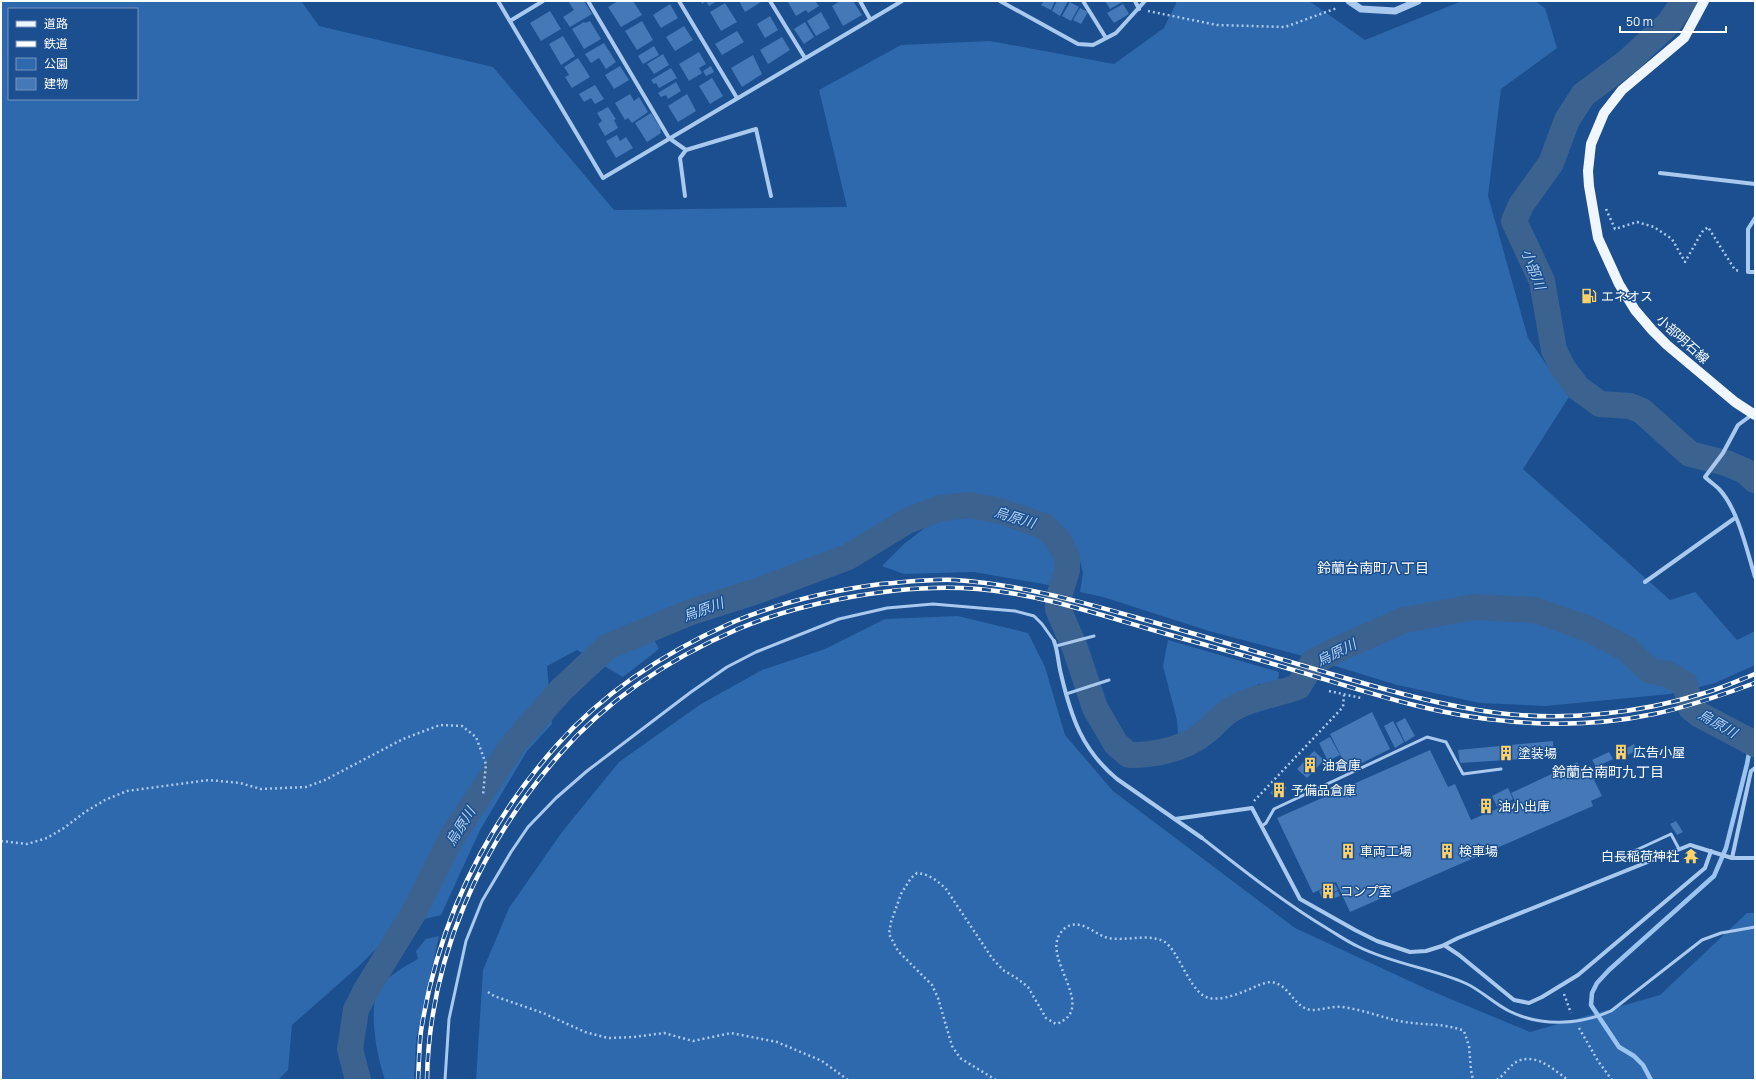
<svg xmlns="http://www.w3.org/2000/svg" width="1756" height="1081" font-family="Manrope,'Noto Sans JP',sans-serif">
<rect width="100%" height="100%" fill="#1b4f8f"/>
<path fill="#2e69ad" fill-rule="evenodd" d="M1 1H301L319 26 493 67 614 210 847 207 819 90 901 45 990 41 1114 64 1164 28 1177 1H1309L1365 40 1462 1H1535L1545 8 1557 48 1501 89 1488 196 1528 338 1569 397 1523 469 1670 600 1695 592 1737 640 1755 631V665L1715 683 1670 694 1545 706 1480 703 1397 685 1299 655 1209 631 1103 597 1080 592 1083 573 1079 557 1071 539 1054 529 1052 540 1058 568 1054 586 974 572 904 574 882 566 904 544 935 520 929 502 839 566 766 595 646 624 659 649 623 677 577 650 547 666 552 724 527 751 480 830 441 915 400 925 360 965 292 1025 288 1070 278 1080H1ZM9 9H137V99H9Z
M958 616 1028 633 1045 667 1065 735 1113 791 1295 928 1429 990 1530 1032 1660 995 1747 913H1755V1080H476L483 970 509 908 562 832 619 762 701 704 762 670 825 649 885 619Z
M1168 640 1279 672 1278 686 1259 684 1229 700 1201 729 1178 734 1177 720 1163 666Z
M439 936 416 1040 414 1080H385C377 1056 369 1016 377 991 381 980 407 965 418 959L416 951 426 939Z"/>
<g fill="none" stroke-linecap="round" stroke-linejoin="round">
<path stroke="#9cc4f0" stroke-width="4.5" d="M1651 1080 1643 1065 1634 1056 1619 1047 1591 1005 1592 993 1597 983 1609 970 1714 876 1726 848 1747 764 1751 743"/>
<path stroke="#3c6290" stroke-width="26" d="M1684 1 1669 23 1627 62 1583 95 1567 120 1551 163 1521 205 1514 221 1542 281 1554 350 1563 368 1578 388 1600 404 1630 406 1642 411 1690 454 1726 463 1745 471 1755 480
M358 1080 350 1049 356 1010 366 990 414 912 450 840 512 746 561 690 607 647 691 612 757 591 848 557 907 521 941 508 971 505 1000 511 1044 526 1059 541 1067 558V570L1058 600V609L1075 648 1095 708 1116 744 1129 755C1158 755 1186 749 1208 730 1215 724 1221 716 1229 711 1249 698 1275 695 1298 687L1313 662 1334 651 1404 620 1474 607 1535 610 1586 628 1627 649 1650 671 1668 674 1685 684 1691 708 1700 715 1755 744"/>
</g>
<path fill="#4478b7" d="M568 1H584L592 14 570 27 563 17 574 10Z
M618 1H633L642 15 621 27 608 7Z
M701 1H717L709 6 706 1 702 4Z
M739 1H760L761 2 745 12Z
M790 1H815L819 6 808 13 806 10 796 16 788 2Z
M840 1H853L862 15 843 26 832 6Z
M1044 1H1055L1051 10 1041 5Z
M1057 1H1068L1060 16 1052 11Z
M1105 1H1124L1110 9Z
M1070 2 1079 7 1071 21 1062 16Z
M725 3 737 22 721 31 710 12Z
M670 4 678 18 661 28 653 15Z
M1123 4 1129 14 1114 23 1107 13Z
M1080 8 1088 12 1081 24 1073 20Z
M550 11 561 29 541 41 530 23Z
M821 12 830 28 816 36 807 21Z
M770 16 778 30 765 38 757 24Z
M590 21 601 39 584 49 572 29 584 22 585 23Z
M642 21 653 40 637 50 625 31Z
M805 22 814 37 804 44 794 29Z
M684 26 693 40 675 51 666 37Z
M737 31 744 42 722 55 715 44Z
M563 36 575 56 561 65 549 44Z
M782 37 790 50 768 64 760 50Z
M604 43 616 62 606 69 599 58 591 63 585 54Z
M654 46 659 55 643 64 638 56Z
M699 52 706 64 699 68 702 73 689 81 679 64Z
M663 54 669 65 654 74 647 64Z
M753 55 762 74 742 87 731 68Z
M578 58 590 77 572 88 565 77 569 75 564 67Z
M620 66 629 80 614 89 605 75Z
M711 66 714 72 706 76 703 71Z
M671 68 677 78 659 88 656 83 654 84 651 80Z
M712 78 723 96 710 104 699 86Z
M676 82 681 91 668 99 666 95 661 97 658 93Z
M595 85 604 99 595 104 591 98 584 102 579 94Z
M630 94 634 101 639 97 648 112 632 123 628 118 625 120 615 103Z
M687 94 696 111 678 122 668 106Z
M608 107 616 119 614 120 618 128 605 136 598 124 602 121 597 113Z
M651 113 661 129 660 130 661 133 647 142 635 123Z
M617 135 620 141 626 137 633 148 616 158 606 141Z
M1372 712 1390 749 1348 770 1330 734Z
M1405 718 1415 736 1405 742 1396 723Z
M1393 721 1404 742 1395 748 1384 726Z
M1330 737 1340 755 1328 761 1319 743Z
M1553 741 1554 757 1460 763 1458 750Z
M1634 744 1637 750 1628 755 1625 749Z
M1622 749 1625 753 1619 756 1617 752Z
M1430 750 1448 787 1455 784 1471 820 1515 801 1511 793 1577 762 1582 771 1588 768 1602 796 1591 801 1593 806 1350 912 1336 882 1313 893 1277 818Z
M1314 751 1324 760 1307 778 1297 769Z
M1609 752 1613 759 1596 767 1592 760Z
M1281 782 1287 788 1277 798 1270 793Z
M1508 788 1513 799 1497 807 1492 796Z
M1489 800 1493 807 1483 812 1479 805Z
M1676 821 1683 832 1677 835 1670 824Z
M1335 884 1338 890 1322 898 1319 891Z
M1338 891 1340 896 1330 900 1328 896Z"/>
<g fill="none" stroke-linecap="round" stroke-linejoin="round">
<path stroke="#a9c9ee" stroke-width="2.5" stroke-dasharray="2 3" stroke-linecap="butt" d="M1148 11 1217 25 1285 27 1337 8
M1606 209 1615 229 1637 222 1654 227 1672 239 1685 262 1702 232 1708 227 1735 270 1741 271
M1329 691 1361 698
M1254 801 1343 707 1344 695
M1 841 27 844 47 838 64 828 85 812 105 800 127 791 209 780 240 783 261 789 306 787 325 780 403 739 440 725 462 726 476 737 486 764 483 795
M488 992 494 996 543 1013 585 1032 608 1038 634 1037 664 1033 693 1041 731 1033 777 1042 822 1061 848 1080
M1564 994 1571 1013
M1579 1028 1598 1061 1612 1080
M996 1080 960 1058 952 1046 938 998 932 985 898 951 889 934 891 922 901 894 911 878 917 873C929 874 938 881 946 889L992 958 1003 970 1018 979 1028 987 1046 1018 1056 1024C1099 1009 1042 959 1060 934 1062 930 1067 926 1071 925 1084 922 1094 933 1105 937 1123 943 1147 932 1165 942 1178 951 1188 986 1204 996 1219 1004 1245 991 1259 985 1263 984 1267 982 1271 982 1290 984 1294 1009 1312 1010 1322 1010 1332 1006 1342 1007 1367 1010 1389 1021 1413 1023 1430 1025 1447 1024 1464 1031L1469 1046 1471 1070 1473 1080
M1497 1080C1504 1075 1510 1065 1518 1061 1537 1053 1554 1070 1568 1080"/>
<path stroke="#a9c9ee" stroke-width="3" d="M1056 646 1094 636
M1066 694 1109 680
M1262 826 1266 823 1274 809 1427 737 1446 742 1463 774 1501 769
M1202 838C1243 870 1283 902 1328 929 1338 935 1348 942 1359 947 1393 964 1431 968 1465 983 1481 990 1493 1003 1509 1011 1541 1027 1579 1025 1611 1011L1702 940 1721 933 1755 927
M1632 852 1671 834 1679 849
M445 1080 449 1019 466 941 482 901 511 852 528 827 556 798 587 771 691 692 727 667 756 652 839 619 887 608 933 604 1015 611 1034 616 1042 624 1054 641"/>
<path stroke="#a9c9ee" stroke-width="4" d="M498 1 603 178 902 1
M588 1 669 138 686 150
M679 1 737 98
M770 1 805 58
M860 1 870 19
M1000 1 1078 44 1093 45 1116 33 1145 1
M1083 1 1106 38
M1135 1 1139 9
M510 21 543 1
M1660 173 1755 184
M685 196 680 158 686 150 756 129 771 196
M1755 218 1748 229V272H1755
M1753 414 1738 425 1723 453 1705 477C1709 481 1715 485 1719 489 1738 509 1747 551 1755 577
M1645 582 1735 518
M1054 641C1058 651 1058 663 1061 674 1071 717 1082 750 1117 779L1202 838
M1175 819 1252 808 1300 899 1355 930 1377 941 1410 952 1426 951 1442 946 1458 938 1690 845 1732 858H1755
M1732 858 1751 771 1755 768
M1444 945 1459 955 1514 1000 1529 1003 1542 997 1578 975 1705 868 1711 851"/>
<path stroke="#a9c9ee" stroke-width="7" d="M1349 1 1361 9 1395 11 1418 1"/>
<path stroke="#f0f6ff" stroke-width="10" d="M1704 1 1684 38 1622 90 1604 113 1591 144 1588 171 1589 186 1598 238 1619 284 1635 310 1652 330 1667 345 1735 402 1755 415"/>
<g stroke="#fff" stroke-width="4.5">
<path id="rail" d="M418 1080C419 1064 419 1047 421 1031 438 923 485 826 557 745 604 692 666 652 731 623 780 602 828 591 881 584 906 582 930 579 955 580 1026 585 1088 604 1156 623 1217 640 1277 658 1338 676 1390 691 1443 706 1498 713 1564 721 1637 714 1701 694 1720 689 1737 681 1755 674
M427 1080C429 958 480 845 560 754 608 699 671 658 738 629 771 615 804 606 840 599 886 590 931 585 978 589 1040 594 1100 615 1160 632 1212 647 1265 661 1317 677 1379 696 1442 716 1507 721 1556 726 1606 724 1654 714 1688 707 1722 695 1755 683"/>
</g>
<use href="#rail" stroke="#1b4f8f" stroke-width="3" stroke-dasharray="9" stroke-linecap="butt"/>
</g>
<defs>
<g id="fuel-bare" transform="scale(1.2)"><path d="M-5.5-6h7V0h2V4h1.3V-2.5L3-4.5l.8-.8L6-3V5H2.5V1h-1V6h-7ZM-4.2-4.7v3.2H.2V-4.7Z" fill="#ffd166" stroke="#1b4f8f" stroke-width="2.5" paint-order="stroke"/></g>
<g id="building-bare" transform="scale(1.2)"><path d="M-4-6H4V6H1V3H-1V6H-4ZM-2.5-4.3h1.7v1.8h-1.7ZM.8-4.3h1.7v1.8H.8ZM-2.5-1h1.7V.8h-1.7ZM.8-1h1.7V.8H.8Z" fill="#ffd166" stroke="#1b4f8f" stroke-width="2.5" paint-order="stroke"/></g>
<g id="temple-bare" transform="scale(1.2)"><path d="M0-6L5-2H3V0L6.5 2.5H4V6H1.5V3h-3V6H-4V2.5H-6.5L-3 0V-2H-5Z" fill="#ffd166" stroke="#1b4f8f" stroke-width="2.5" paint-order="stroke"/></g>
</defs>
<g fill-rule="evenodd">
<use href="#fuel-bare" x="1589" y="296"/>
<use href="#building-bare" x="1621" y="752"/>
<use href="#building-bare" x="1506" y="753"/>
<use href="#building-bare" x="1310" y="765"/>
<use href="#building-bare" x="1279" y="790"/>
<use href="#building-bare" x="1486" y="806"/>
<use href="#building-bare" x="1348" y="851"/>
<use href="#building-bare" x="1447" y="851"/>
<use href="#temple-bare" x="1691" y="856"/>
<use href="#building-bare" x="1328" y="891"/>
</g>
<g text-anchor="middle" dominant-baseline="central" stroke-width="3" stroke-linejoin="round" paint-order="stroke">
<g font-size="13" fill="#fff" stroke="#1b4f8f" text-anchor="start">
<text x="1601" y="296">エネオス</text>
<text x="1633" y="752">広告小屋</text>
<text x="1518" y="753">塗装場</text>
<text x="1322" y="765">油倉庫</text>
<text x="1291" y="790">予備品倉庫</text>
<text x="1498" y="806">油小出庫</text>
<text x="1360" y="851">車両工場</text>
<text x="1459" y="851">検車場</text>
<text x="1679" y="856" text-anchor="end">白長稲荷神社</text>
<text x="1340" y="891">コンプ室</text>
</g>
<g font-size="13" fill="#fff" stroke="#1b4f8f">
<text transform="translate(1683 339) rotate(42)">小部明石線</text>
</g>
<g font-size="14" font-style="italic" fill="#b5d3f5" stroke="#1b4f8f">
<text transform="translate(1534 269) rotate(69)">小部川</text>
<text transform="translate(1015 517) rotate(17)">烏原川</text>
<text transform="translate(703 609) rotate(-20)">烏原川</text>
<text transform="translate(1336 652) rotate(-26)">烏原川</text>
<text transform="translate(1718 723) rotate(30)">烏原川</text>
<text transform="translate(460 826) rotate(-58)">烏原川</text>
</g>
<g font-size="14" fill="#fff" stroke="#1b4f8f">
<text x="1373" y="567">鈴蘭台南町八丁目</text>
<text x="1608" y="771">鈴蘭台南町九丁目</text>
</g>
</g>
<rect width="1756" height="1081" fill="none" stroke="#ffffff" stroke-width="4"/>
<rect x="8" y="8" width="130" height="92" fill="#1b4f8f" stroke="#7695bc"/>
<rect x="16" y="21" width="20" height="6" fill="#f0f6ff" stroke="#7695bc"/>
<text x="44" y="28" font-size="12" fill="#ffffff">道路</text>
<rect x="16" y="41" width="20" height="6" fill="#ffffff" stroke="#7695bc"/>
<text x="44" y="48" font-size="12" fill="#ffffff">鉄道</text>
<rect x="16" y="58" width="20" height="12" fill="#2e69ad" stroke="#7695bc"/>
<text x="44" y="68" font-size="12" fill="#ffffff">公園</text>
<rect x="16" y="78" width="20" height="12" fill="#4478b7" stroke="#7695bc"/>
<text x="44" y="88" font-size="12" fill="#ffffff">建物</text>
<path d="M1620 26v6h106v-6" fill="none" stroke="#ffffff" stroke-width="2"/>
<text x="1626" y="26" font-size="12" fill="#ffffff" stroke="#1b4f8f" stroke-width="3" paint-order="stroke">50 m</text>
</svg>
